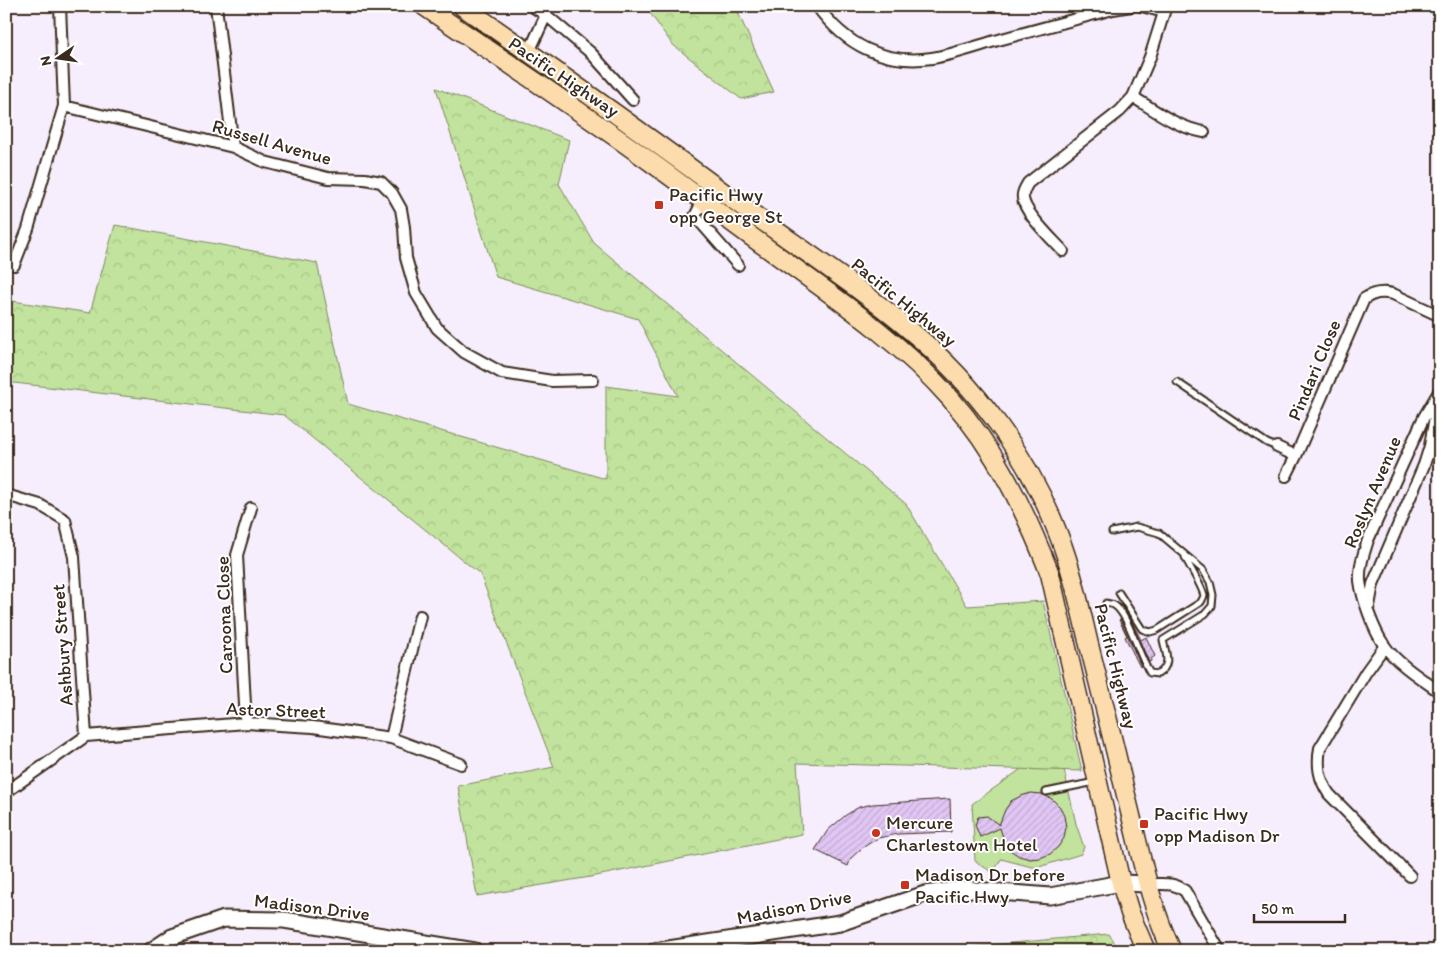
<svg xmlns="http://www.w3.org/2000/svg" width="1446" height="957" font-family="Itim,sans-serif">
<defs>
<pattern id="forest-crowns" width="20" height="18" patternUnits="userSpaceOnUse" patternTransform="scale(1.25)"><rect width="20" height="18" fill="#c1e39d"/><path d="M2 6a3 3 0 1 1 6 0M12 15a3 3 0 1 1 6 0" fill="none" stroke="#a7c387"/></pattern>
<pattern id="building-hatch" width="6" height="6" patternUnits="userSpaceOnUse" patternTransform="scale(1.25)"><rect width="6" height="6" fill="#e1c6f4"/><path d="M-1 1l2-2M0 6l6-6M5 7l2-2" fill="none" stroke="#c2aad1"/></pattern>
</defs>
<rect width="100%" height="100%" fill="#f6eefc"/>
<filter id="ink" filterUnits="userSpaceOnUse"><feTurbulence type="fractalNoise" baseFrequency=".02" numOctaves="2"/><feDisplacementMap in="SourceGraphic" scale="10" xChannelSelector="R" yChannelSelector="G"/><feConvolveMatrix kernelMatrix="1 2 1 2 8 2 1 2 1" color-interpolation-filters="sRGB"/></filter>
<g filter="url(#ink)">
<path fill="#c1e39d" stroke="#7e865e" d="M1061 756 1076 824 1084 847 1081 854 1039 867H1032L1001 859 993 873 975 861 972 804 1038 757Z"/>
<path fill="url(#forest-crowns)" stroke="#7e865e" d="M645 6H735L774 92 741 99 672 44Z
M436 88 569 140 559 184 594 243 906 504 967 606 1043 601 1082 771 797 763 802 834 596 876 477 896 458 786 554 767 480 574 284 415 6 382V300L90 313 115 225 317 263 348 404 606 479V386L678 396 638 319 496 277Z
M1109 934 1120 951H926Z"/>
<path fill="url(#building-hatch)" stroke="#3b2a1e" d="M1129 616 1141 640 1146 637 1155 656 1151 659V661L1149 662Z
M1120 619 1141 666 1140 667 1125 637 1127 636 1119 620Z
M1031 793 1042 794 1052 799 1060 807 1064 816 1066 827 1064 838 1058 847 1050 854 1040 858 1030 859 1019 856 1010 850 1004 841 1000 828 980 837 975 825 978 817 987 816 999 825 1005 810 1011 801 1021 796Z
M950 799 951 832 898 834 878 838 862 848 851 858 848 866 815 850 828 830 846 815 859 807 873 804Z"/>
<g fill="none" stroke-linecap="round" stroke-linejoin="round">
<g stroke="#3b2a1e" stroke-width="9">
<path id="service" d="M1177 382 1267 443 1277 447
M1119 593 1142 629 1150 632 1157 630 1201 602 1204 596C1202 586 1190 568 1185 557
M1106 603C1109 604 1112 604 1114 605 1128 613 1139 657 1150 673L1158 674C1172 665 1166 654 1163 640L1205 614 1212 606 1213 595 1210 582 1203 570 1159 533 1137 527 1112 532
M1046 792 1095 782"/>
</g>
<g stroke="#3b2a1e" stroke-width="14">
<path id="minor" d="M216 6 233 147
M532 6 546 15 591 53 633 100
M817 6C845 45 884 65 932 58 956 54 980 45 1002 39 1039 29 1076 19 1113 9L1131 6
M1142 6 1164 12
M529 52 546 15 547 6
M1133 97C1156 111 1178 128 1204 132
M64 106 233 147 265 162 328 178 365 179 381 182 392 193 401 209 404 227 406 258 416 293 437 328 464 352 502 373 552 381 593 380
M703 201 695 216 738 265
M1063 251C1053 240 1024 213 1023 198 1022 193 1025 188 1028 183L1120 111 1133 97 1150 57 1166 6
M14 265 28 229 64 106 60 6
M1440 390 1424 417 1368 540C1364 553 1359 566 1360 581 1362 598 1374 631 1384 645 1395 662 1423 680 1440 692
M1277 447 1296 456 1364 299C1373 293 1381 291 1393 294L1440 316
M1286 476 1296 456
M6 495 40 505 65 520 74 557 86 736 6 792
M1369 606 1373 584 1424 465 1430 446 1438 398
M1384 647 1366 672 1320 748C1317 766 1319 779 1329 794L1410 876
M246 723 237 555 251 508
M86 736 246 723 313 727 391 738 461 764
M391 738 420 616
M1147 884C1162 885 1172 881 1185 891L1220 951"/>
</g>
<g stroke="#3b2a1e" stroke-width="19">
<path id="secondary" d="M151 951 172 937 224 919 284 920 475 951
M655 951 840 923 925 894 963 889 1050 896 1121 883 1147 884"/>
</g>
<g stroke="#3b2a1e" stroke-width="21">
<path id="trunk" d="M424 6C500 58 578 109 652 163 691 191 728 220 767 248 830 294 898 339 950 398 996 450 1025 510 1050 574L1121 883 1130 913 1146 951
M462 6C558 72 653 140 746 209 801 249 859 287 911 331 976 385 1029 457 1059 536 1074 575 1082 617 1092 657 1106 711 1119 766 1132 820 1143 865 1152 909 1172 951"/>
</g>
<use href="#service" stroke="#fff" stroke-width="5"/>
<use href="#minor" stroke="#fff" stroke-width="10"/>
<use href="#secondary" stroke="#fff" stroke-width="15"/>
<use href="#trunk" stroke="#fcdcac" stroke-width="18"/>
</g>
</g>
<g fill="#c8321e" stroke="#fff" stroke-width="2">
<rect x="654" y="200" width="10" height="10" rx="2.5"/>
<rect x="1139" y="819" width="10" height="10" rx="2.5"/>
<circle cx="876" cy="833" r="5"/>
<rect x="900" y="880" width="10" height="10" rx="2.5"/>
</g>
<g text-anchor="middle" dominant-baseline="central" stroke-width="4" stroke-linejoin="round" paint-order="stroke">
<g font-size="19" fill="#3b2a1e" stroke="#fff">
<text transform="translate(564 77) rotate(34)">Pacific Highway</text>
<text transform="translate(272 142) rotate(16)">Russell Avenue</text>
<text transform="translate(904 302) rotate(39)">Pacific Highway</text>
<text transform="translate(1314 370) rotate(-67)">Pindari Close</text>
<text transform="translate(1372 492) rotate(-67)">Roslyn Avenue</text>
<text transform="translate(224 615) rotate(-92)">Caroona Close</text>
<text transform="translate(62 645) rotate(-94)">Ashbury Street</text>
<text transform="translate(1116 666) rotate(76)">Pacific Highway</text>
<text transform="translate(276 710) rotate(2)">Astor Street</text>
<text transform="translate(312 907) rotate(7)">Madison Drive</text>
<text transform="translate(794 907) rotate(-11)">Madison Drive</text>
</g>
<g font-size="19" fill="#3b2a1e" stroke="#fff" text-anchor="start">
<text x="669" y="194">Pacific Hwy<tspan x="669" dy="22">opp George St</tspan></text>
<text x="1154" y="813">Pacific Hwy<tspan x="1154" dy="22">opp Madison Dr</tspan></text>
<text x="886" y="822">Mercure<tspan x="886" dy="22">Charlestown Hotel</tspan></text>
<text x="915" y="874">Madison Dr before<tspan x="915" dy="22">Pacific Hwy</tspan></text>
</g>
</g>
<rect width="1446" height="957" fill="none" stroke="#fff" stroke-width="25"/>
<rect x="12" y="12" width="1421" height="932" fill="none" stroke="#3b2a1e" stroke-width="2" filter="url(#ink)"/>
<g transform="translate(58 58) rotate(257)" stroke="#ffffff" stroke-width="4" paint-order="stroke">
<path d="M0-4L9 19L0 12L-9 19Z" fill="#3b2a1e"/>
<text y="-8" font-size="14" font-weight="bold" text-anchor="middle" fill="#3b2a1e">N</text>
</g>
<path d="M1254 914v8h91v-8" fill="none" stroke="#3b2a1e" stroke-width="2.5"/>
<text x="1261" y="914" font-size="15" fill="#3b2a1e" stroke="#ffffff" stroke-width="4" paint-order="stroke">50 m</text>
</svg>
